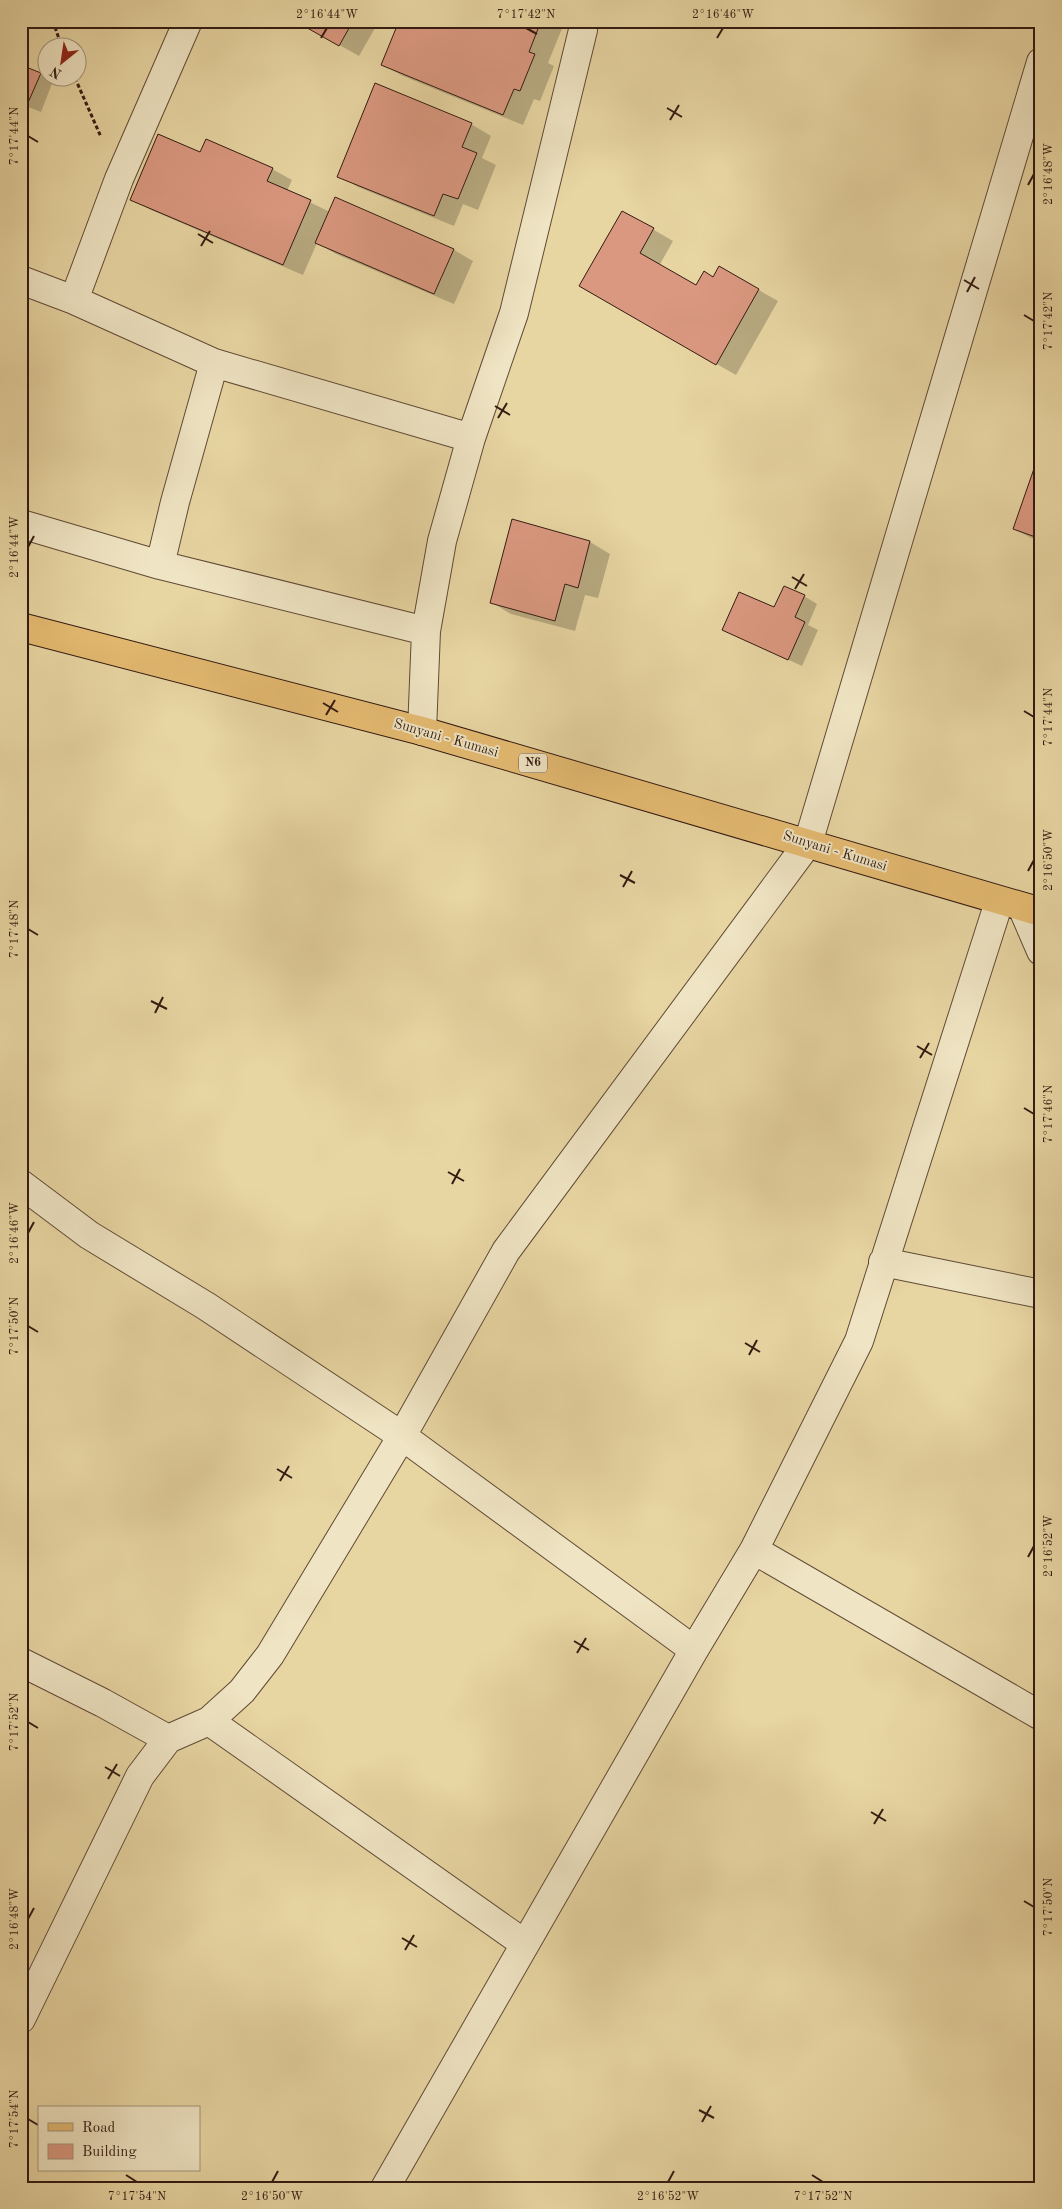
<svg xmlns="http://www.w3.org/2000/svg" width="1062" height="2209" font-family="'Old Standard TT',serif">
<rect width="100%" height="100%" fill="#e7d5a2"/>
<filter id="stains"><feTurbulence type="fractalNoise" baseFrequency=".004" numOctaves="4"/><feColorMatrix values="0 0 0 0 .2 0 0 0 0 .09 0 0 0 0 .02 0 0 0 .5 -.17"/></filter>
<radialGradient id="worn" r=".72"><stop offset=".6" stop-color="#630" stop-opacity="0"/><stop offset="1" stop-color="#630" stop-opacity=".3"/></radialGradient>
<path fill="#0003" d="M21 21H28L21 39Z
M297 21H379L359 56Z
M400 21H565L548 63 554 66 540 101 534 99 523 125 403 76 383 65Z
M21 66 53 81 41 112 21 104Z
M471 124 491 136 482 158 496 165 478 210 463 204 454 226 358 187 339 176Z
M21 136 28 140 21 155Z
M201 154 272 169 292 180 287 191 330 212 336 199 454 250 473 261 454 304 336 254 317 243 303 275 151 210 131 199Z
M623 212 673 241 659 266 696 287 714 278 720 268 778 301 736 375 580 286Z
M1041 463V543L1014 529Z
M513 521 590 542 610 554 598 598 585 595 575 631 511 614 491 602Z
M804 596 817 604 808 625 818 630 802 666 724 630Z"/>
<path fill="#da9880" stroke="#331b12" d="M295 21H353L339 46Z
M399 21H541L529 52 535 54 520 91 514 89 503 115 381 65Z
M21 65 41 73 27 105 21 103Z
M375 83 472 123 462 147 477 153 458 199 443 194 434 216 337 177Z
M158 134 200 152 206 139 273 168 267 181 311 200 283 265 130 200Z
M335 197 454 249 434 294 315 243Z
M622 211 654 228 640 253 696 285 704 271 713 277 719 266 759 289 716 365 579 286Z
M1037 460 1041 461V539L1013 529Z
M512 519 590 541 578 588 565 584 555 621 490 603Z
M784 586 805 595 795 617 805 622 788 660 722 630 739 592 774 607Z"/>
<g fill="none" stroke-linecap="round" stroke-linejoin="round">
<g stroke="#604a36" stroke-width="30">
<path id="minor" d="M21 280 74 300 214 363 471 438
M74 300 119 179 188 21
M21 524 160 565 426 631
M160 565 175 502 214 363
M422 731 426 631 442 541 471 438 514 313 583 30V21
M1022 907 1041 951
M21 1184 89 1235 206 1306 402 1436 694 1650
M883 1262 1041 1294
M754 1550 1041 1716
M21 1662 103 1703 168 1739
M209 1721 525 1944
M21 2019 140 1776 168 1739 209 1721 242 1691 270 1655 402 1436 506 1251 808 843 1041 62
M385 2188 694 1650 754 1550 859 1341 999 902"/>
</g>
<g stroke="#331b12" stroke-width="30">
<path id="major" d="M21 627 422 731 1041 912"/>
</g>
<path stroke="#331b12" stroke-width="3" stroke-dasharray="4 2.5" stroke-linecap="butt" d="M53 21 62 48
M75 78 101 137"/>
<use href="#minor" stroke="#efe4c3" stroke-width="28"/>
<use href="#major" stroke="#e4ba71" stroke-width="28"/>
</g>
<path fill="none" stroke="#331b12" stroke-width="2" d="M526 28 537 34M321 38 327 28M717 38 723 28M667 108 682 117M670 120 679 105M28 136 38 142M1028 185 1034 174M198 234 213 243M201 246 210 231M964 280 979 289M967 292 975 277M1024 315 1034 321M495 406 510 415M498 418 507 403M28 547 34 536M792 577 807 586M795 589 804 574M323 703 338 712M1024 711 1034 717M326 715 335 700M1028 871 1034 860M620 875 635 883M623 887 632 871M28 929 38 935M151 1001 167 1009M155 1013 163 997M917 1046 932 1055M920 1058 929 1043M1024 1108 1034 1114M448 1172 464 1181M452 1184 460 1169M28 1233 34 1222M28 1326 38 1332M745 1343 760 1352M749 1355 757 1340M277 1469 292 1478M280 1481 289 1466M1028 1557 1034 1546M574 1641 589 1650M577 1653 586 1638M28 1722 38 1728M105 1767 120 1776M108 1779 117 1764M871 1812 886 1821M874 1824 883 1809M1024 1901 1034 1907M28 1919 34 1908M402 1938 417 1947M405 1950 414 1935M699 2110 714 2118M28 2119 38 2125M702 2122 711 2106M126 2175 137 2182M812 2175 823 2182M272 2182 278 2171M668 2182 674 2171"/>
<g text-anchor="middle" dominant-baseline="central" stroke-width="4" stroke-linejoin="round" paint-order="stroke">
<rect fill="#efe4c3" stroke="#6b5747" stroke-width="1" x="519" y="753.5" width="28" height="19" rx="4"/>
<g font-size="12" font-weight="bold" fill="#331b12">
<text x="533" y="763">N6</text>
</g>
<g font-size="14" fill="#331b12" stroke="#efe4c3">
<text transform="translate(446 738) rotate(16)">Sunyani - Kumasi</text>
<text transform="translate(835 851) rotate(17)">Sunyani - Kumasi</text>
</g>
</g>
<rect width="1062" height="2209" fill="none" stroke="#e7d5a2" stroke-width="55"/>
<rect x="38" y="2106" width="162" height="65" fill="#efe4c3" stroke="#a4947c"/>
<rect x="48" y="2123" width="25" height="8" fill="#e4ba71" stroke="#a4947c"/>
<text x="82" y="2132" font-size="15" fill="#331b12">Road</text>
<rect x="48" y="2144" width="25" height="15" fill="#da9880" stroke="#a4947c"/>
<text x="82" y="2156" font-size="15" fill="#331b12">Building</text>
<g transform="translate(62 62) rotate(210)"><circle r="24" fill="#efe4c3" stroke="#a4947c"/>
<path d="M0-4L9 19L0 12L-9 19Z" fill="#8f2418"/>
<text y="-8" font-size="14" font-weight="bold" text-anchor="middle" fill="#331b12">N</text>
</g>
<rect x="28" y="28" width="1006" height="2154" fill="none" stroke="#331b12" stroke-width="2"/>
<g font-size="12" text-anchor="middle" fill="#331b12">
<text x="327" y="18">2°16'44"W</text>
<text x="526" y="18">7°17'42"N</text>
<text x="723" y="18">2°16'46"W</text>
<text transform="translate(14 136) rotate(-90)" y="4">7°17'44"N</text>
<text transform="translate(1048 174) rotate(-90)" y="4">2°16'48"W</text>
<text transform="translate(1048 321) rotate(-90)" y="4">7°17'42"N</text>
<text transform="translate(14 547) rotate(-90)" y="4">2°16'44"W</text>
<text transform="translate(1048 717) rotate(-90)" y="4">7°17'44"N</text>
<text transform="translate(1048 860) rotate(-90)" y="4">2°16'50"W</text>
<text transform="translate(14 929) rotate(-90)" y="4">7°17'48"N</text>
<text transform="translate(1048 1114) rotate(-90)" y="4">7°17'46"N</text>
<text transform="translate(14 1233) rotate(-90)" y="4">2°16'46"W</text>
<text transform="translate(14 1326) rotate(-90)" y="4">7°17'50"N</text>
<text transform="translate(1048 1546) rotate(-90)" y="4">2°16'52"W</text>
<text transform="translate(14 1722) rotate(-90)" y="4">7°17'52"N</text>
<text transform="translate(1048 1907) rotate(-90)" y="4">7°17'50"N</text>
<text transform="translate(14 1919) rotate(-90)" y="4">2°16'48"W</text>
<text transform="translate(14 2119) rotate(-90)" y="4">7°17'54"N</text>
<text x="137" y="2200">7°17'54"N</text>
<text x="272" y="2200">2°16'50"W</text>
<text x="668" y="2200">2°16'52"W</text>
<text x="823" y="2200">7°17'52"N</text>
</g>
<rect width="100%" height="100%" filter="url(#stains)"/>
<rect width="100%" height="100%" fill="url(#worn)"/>
</svg>
